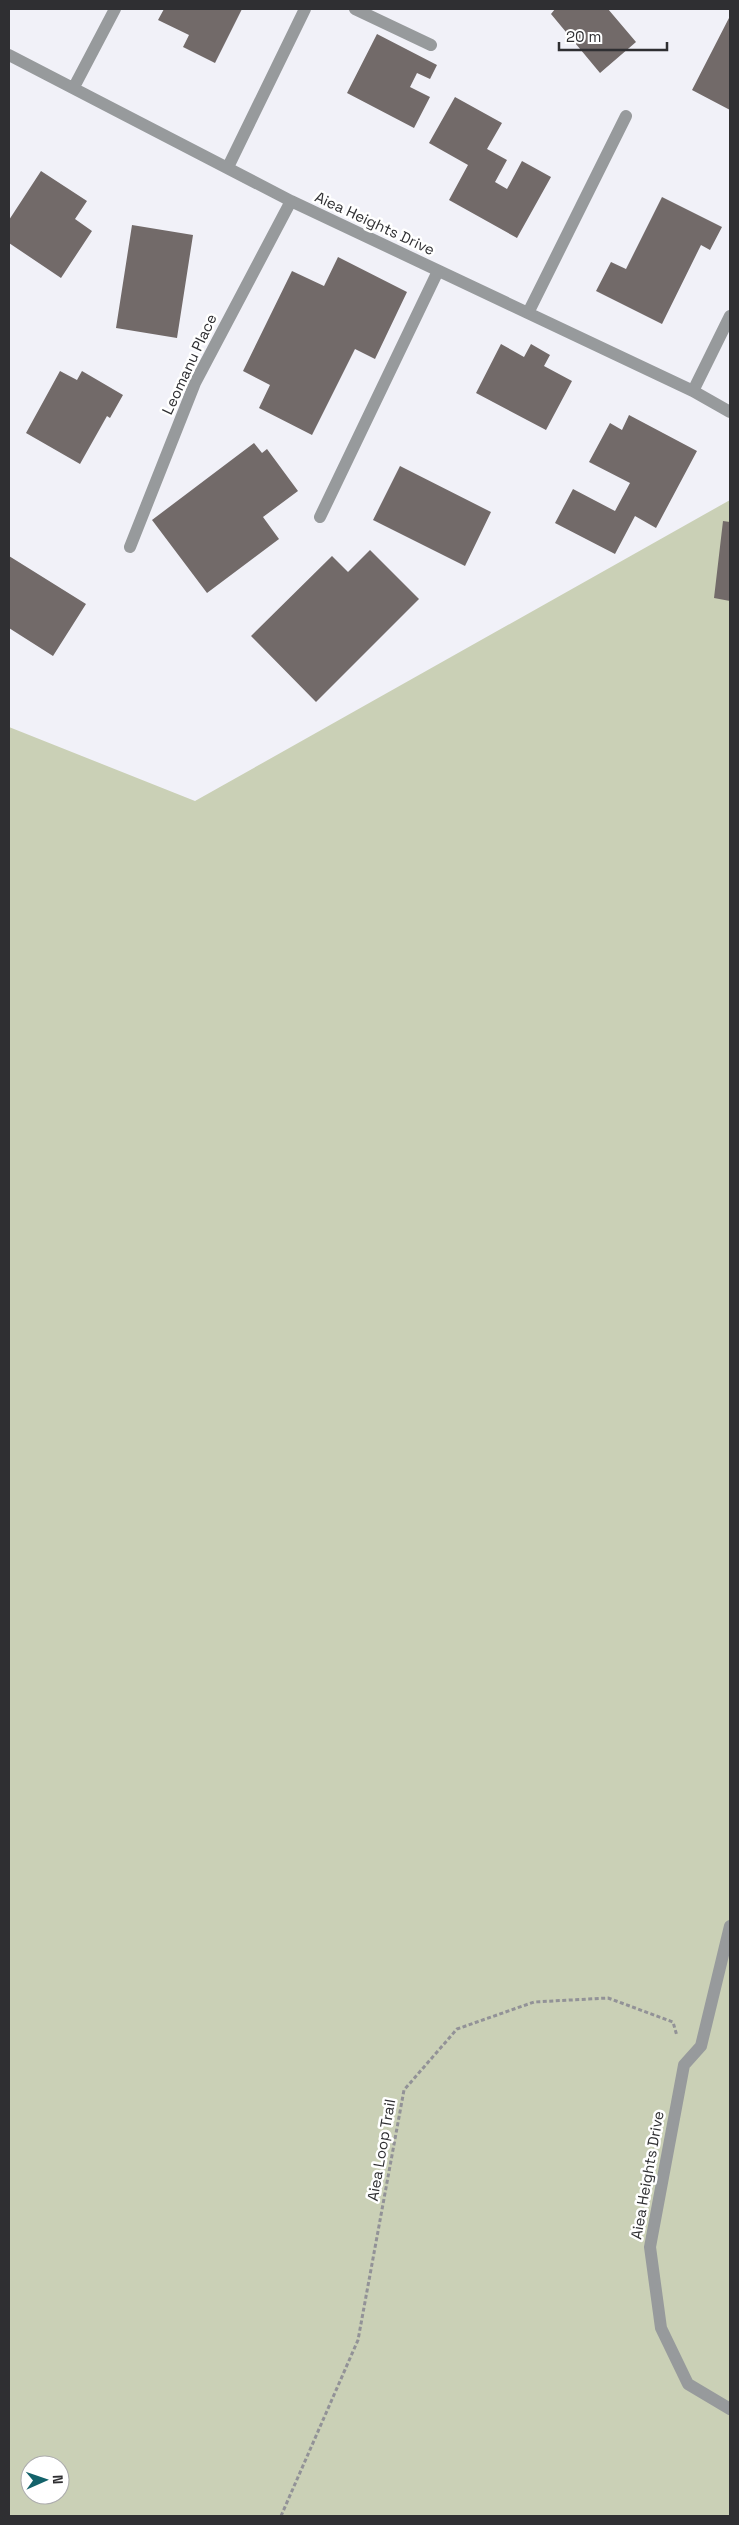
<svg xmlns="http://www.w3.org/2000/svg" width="739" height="2525" font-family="'Space Grotesk',sans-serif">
<rect width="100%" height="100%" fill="#f1f1f8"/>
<path fill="#cad0b6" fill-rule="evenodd" d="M730 500V2516H9V727L195 801ZM30 2465H60V2495H30Z"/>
<path fill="#726a69" d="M164 9H242L215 63 183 47 189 35 158 20Z
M555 9H608L636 42 600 73 551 14Z
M730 16V110L692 90Z
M377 34 437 65 430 79 417 73 410 87 430 97 414 128 347 93Z
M455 97 502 123 487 149 507 160 495 182 507 189 522 161 551 177 517 238 449 200 468 165 429 143Z
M41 171 87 201 75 219 92 231 61 278 9 243V220Z
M662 197 722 227 710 250 701 245 662 324 596 291 611 262 626 269Z
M132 225 193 235 177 338 116 328Z
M338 257 407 292 375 359 355 349 312 435 259 408 270 385 243 371 292 271 324 286Z
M501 344 524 357 531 344 550 355 544 366 572 381 546 430 476 393Z
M60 371 77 380 82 371 123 395 110 418 107 416 80 464 26 433Z
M629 415 697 451 656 528 635 516 615 554 555 523 573 489 615 511 630 483 589 462 610 423 622 430Z
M254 443 262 453 267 449 298 491 263 517 279 539 207 593 152 520Z
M400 466 491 512 465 566 373 520Z
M723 521 730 522V601L714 598Z
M370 550 419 599 316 702 251 636 332 556 348 572Z
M9 556 86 604 53 656 9 628Z"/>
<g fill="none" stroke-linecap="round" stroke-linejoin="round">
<path stroke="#929297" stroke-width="3" stroke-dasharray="4 2.5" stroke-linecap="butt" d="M281 2516 358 2340 404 2090 457 2029 534 2002 608 1998 673 2022 677 2036"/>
<path stroke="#979a9c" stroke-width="12" d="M355 9 431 45
M9 55 291 201 693 391 730 412
M74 87 115 9
M228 167 305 9
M528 313 626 116
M693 391 730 316
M320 517 438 271
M130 547 195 383 291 201
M730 1926 701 2046 684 2065 650 2247 661 2328 688 2384 730 2409"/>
</g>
<g text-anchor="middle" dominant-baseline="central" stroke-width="5" stroke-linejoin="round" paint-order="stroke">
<g font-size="15" fill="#2f2f32" stroke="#fff">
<text transform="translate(375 223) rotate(25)">Aiea Heights Drive</text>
<text transform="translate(189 364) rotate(-65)">Leomanu Place</text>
<text transform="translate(381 2150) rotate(-80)">Aiea Loop Trail</text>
<text transform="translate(647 2175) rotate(-80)">Aiea Heights Drive</text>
</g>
</g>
<rect width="739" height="2525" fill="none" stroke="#2f2f32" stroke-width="20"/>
<g transform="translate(45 2480) rotate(88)"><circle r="24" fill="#ffffff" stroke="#acacad"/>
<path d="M0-4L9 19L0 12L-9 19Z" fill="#13626a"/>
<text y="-8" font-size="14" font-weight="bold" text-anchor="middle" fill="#2f2f32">N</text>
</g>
<path d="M559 42v8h108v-8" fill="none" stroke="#2f2f32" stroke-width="2.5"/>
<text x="566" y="42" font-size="15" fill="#2f2f32" stroke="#ffffff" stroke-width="4" paint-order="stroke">20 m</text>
</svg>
